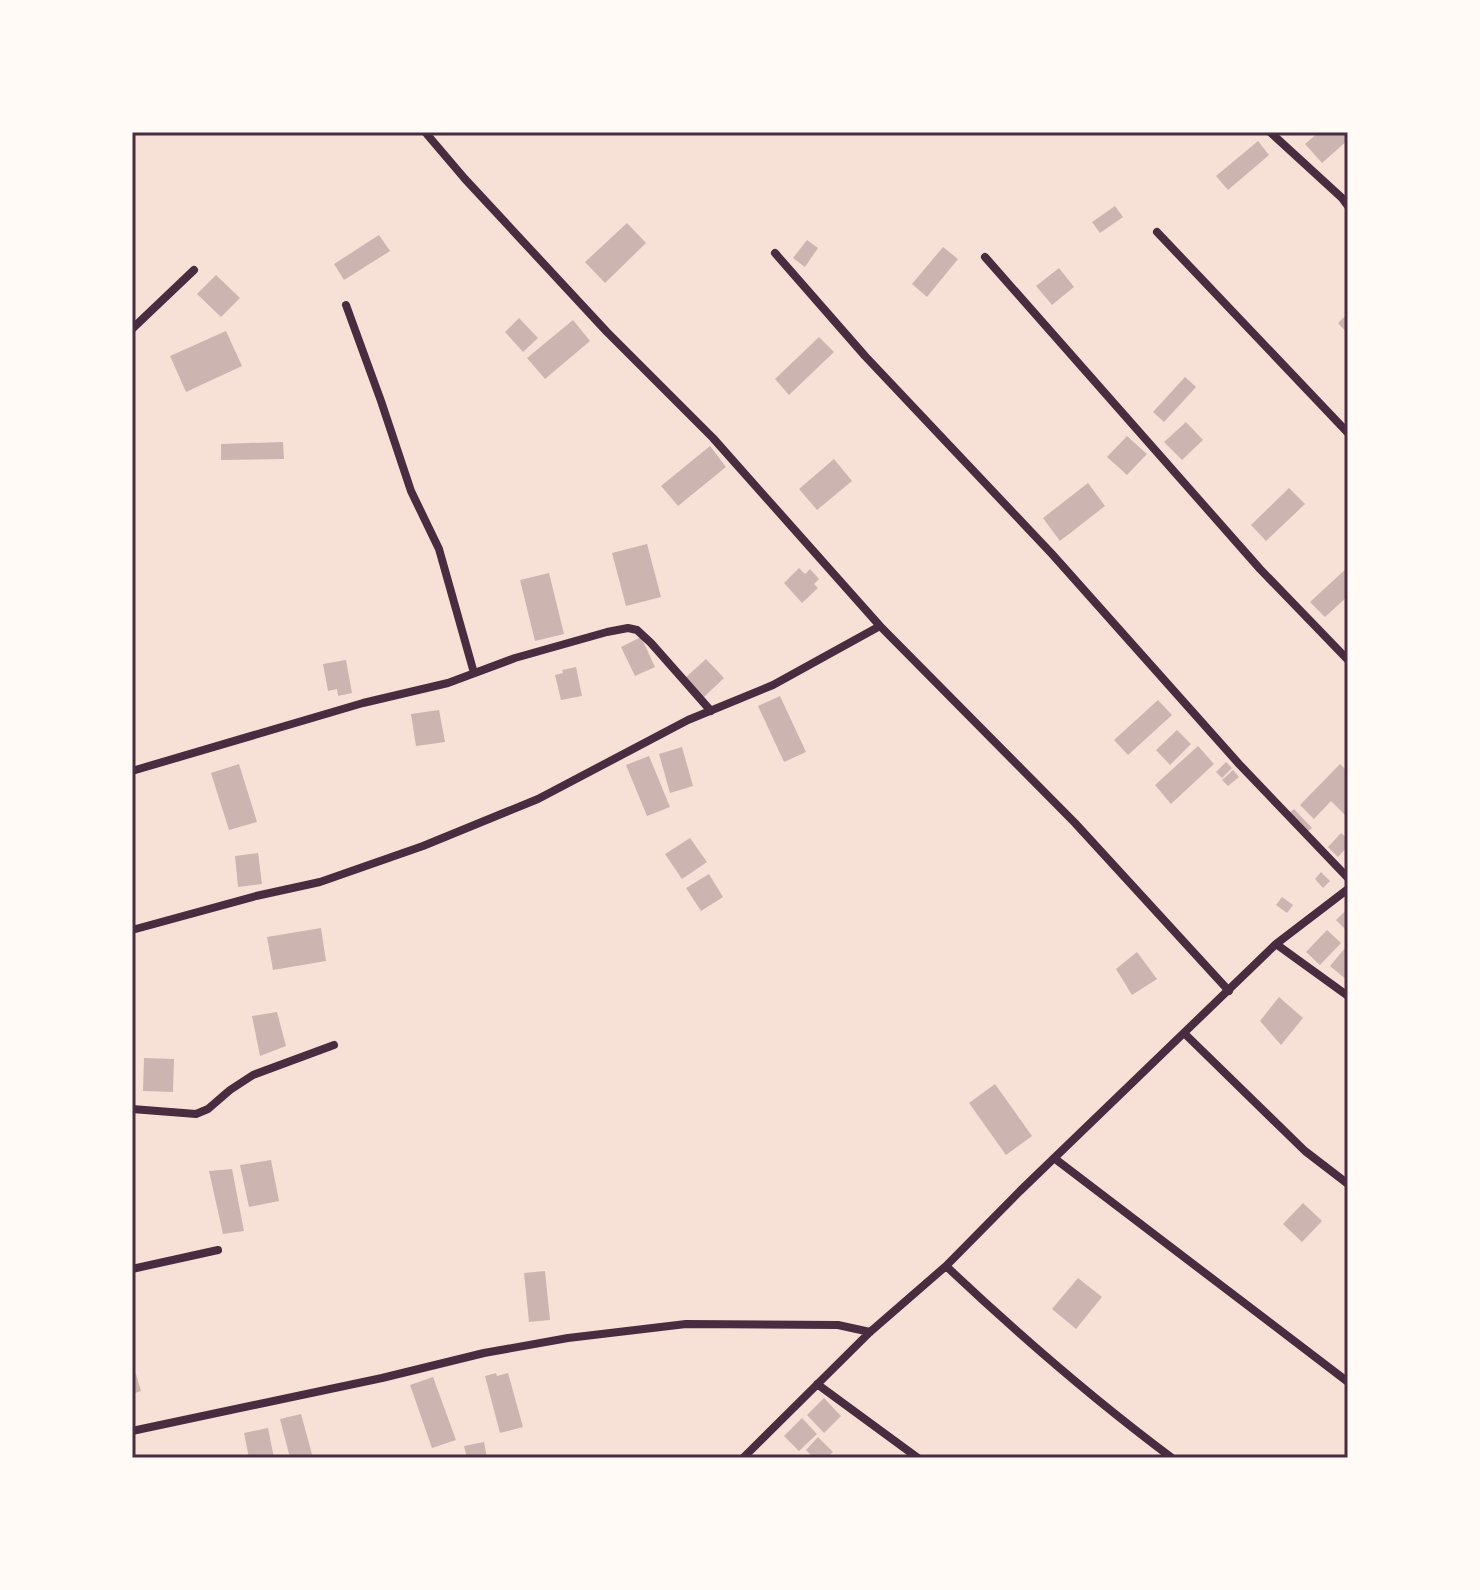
<svg xmlns="http://www.w3.org/2000/svg" width="1480" height="1590" font-family="Signika,sans-serif">
<rect width="100%" height="100%" fill="#f7e1d7"/>
<path fill="#ccb4b1" d="M1319 132H1348V140L1322 163 1305 144Z
M1258 141 1269 155 1228 190 1216 176Z
M1115 206 1123 217 1100 233 1092 222Z
M627 223 646 243 605 283 585 262Z
M379 235 390 251 344 280 334 264Z
M807 240 818 248 805 267 793 258Z
M943 247 958 259 927 297 912 284Z
M1059 268 1074 287 1052 305 1036 286Z
M216 275 240 298 221 317 197 294Z
M1348 313V334L1338 323Z
M519 318 538 338 523 352 505 332Z
M573 320 590 341 545 379 527 358Z
M226 331 242 366 186 392 170 356Z
M819 337 834 352 789 395 775 379Z
M1185 377 1196 387 1164 422 1153 412Z
M1186 422 1203 440 1182 460 1164 442Z
M1127 436 1147 454 1127 475 1107 457Z
M283 442 284 459 221 460V444Z
M710 446 726 467 678 506 661 486Z
M834 459 852 481 817 510 799 489Z
M1088 483 1105 506 1060 541 1043 518Z
M1289 488 1305 504 1266 541 1251 525Z
M647 544 661 597 626 606 612 553Z
M1348 567V596L1325 617 1310 602Z
M799 568 805 574 810 569 819 579 814 584 818 588 802 603 784 583Z
M549 573 564 634 535 641 520 580Z
M641 637 655 667 635 676 621 647Z
M706 659 724 678 703 698 685 678Z
M346 660 352 693 338 696 337 689 328 691 323 664Z
M576 667 582 696 561 700 555 675 563 673 562 670Z
M780 696 806 752 784 762 758 706Z
M1158 700 1172 715 1128 755 1114 740Z
M439 710 445 742 416 746 411 714Z
M1177 730 1191 744 1170 765 1156 750Z
M1198 746 1214 764 1171 804 1155 785Z
M682 747 693 786 670 793 659 754Z
M649 756 670 807 647 816 626 765Z
M1226 762 1232 768 1222 778 1216 772Z
M239 764 257 822 229 830 211 773Z
M1340 764 1348 772V818L1331 801 1314 819 1300 805Z
M1233 770 1239 777 1228 786 1222 780Z
M1294 809 1312 828 1307 832 1289 813Z
M1341 833 1348 839V846L1338 857 1328 847Z
M690 838 707 862 682 879 665 854Z
M258 853 262 884 238 887 235 856Z
M1321 872 1330 881 1323 888 1315 879Z
M709 874 723 897 701 911 686 888Z
M1282 897 1293 905 1287 913 1276 905Z
M1348 908V932L1336 920Z
M321 928 326 961 273 970 267 937Z
M1327 930 1341 943 1320 965 1306 952Z
M1346 947 1348 948V981L1330 966Z
M1137 952 1157 979 1132 995 1116 969Z
M1279 997 1303 1018 1281 1045 1260 1021Z
M277 1012 286 1046 260 1056 252 1016Z
M144 1058 174 1059 173 1092 143 1091Z
M995 1084 1032 1136 1006 1155 969 1103Z
M271 1160 279 1201 249 1207 240 1165Z
M232 1169 244 1231 223 1234 209 1171Z
M1303 1203 1322 1221 1302 1242 1283 1224Z
M545 1271 550 1320 529 1322 524 1273Z
M1078 1278 1102 1297 1076 1329 1052 1309Z
M132 1361 141 1391 132 1394Z
M496 1373 497 1376 508 1373 523 1427 500 1433 485 1376Z
M433 1377 456 1440 432 1448 410 1385Z
M824 1398 841 1416 824 1433 807 1415Z
M301 1414 313 1458H290L280 1419Z
M802 1418 817 1434 799 1451 784 1436Z
M268 1428 274 1458H249L244 1433Z
M818 1437 833 1452 826 1458H814L806 1450Z
M484 1442 487 1458H467L464 1446Z"/>
<g fill="none" stroke-linecap="round" stroke-linejoin="round">
<path stroke="#4a2c40" stroke-width="8" d="M425 132 465 179 607 332 713 438 880 626 1075 823 1229 991
M1270 132 1342 198 1348 206
M1157 232 1348 433
M775 253 865 356 1052 554 1239 764 1348 878
M985 257 1260 569 1348 660
M346 305 381 401 411 491 439 549 474 673
M132 329 194 270
M132 771 363 703 448 683 515 658 607 632 628 628 637 630 651 643 711 711
M132 930 256 896 320 882 423 846 538 799 688 720 773 685 880 626
M1276 944 1348 996
M1184 1033 1305 1151 1348 1184
M132 1109 196 1114 208 1109 230 1090 253 1075 334 1045
M1054 1158 1348 1382
M946 1266C1018 1334 1093 1399 1172 1458
M132 1269 218 1250
M817 1384 918 1458
M132 1431 382 1378 484 1353 568 1338 686 1324 838 1325 870 1332
M743 1458 870 1332 946 1266 1020 1191 1276 944 1348 889"/>
</g>
<rect width="1480" height="1590" fill="none" stroke="#fffaf5" stroke-width="268"/>
<rect x="134" y="134" width="1212" height="1322" fill="none" stroke="#4a2c40" stroke-width="3"/>
</svg>
